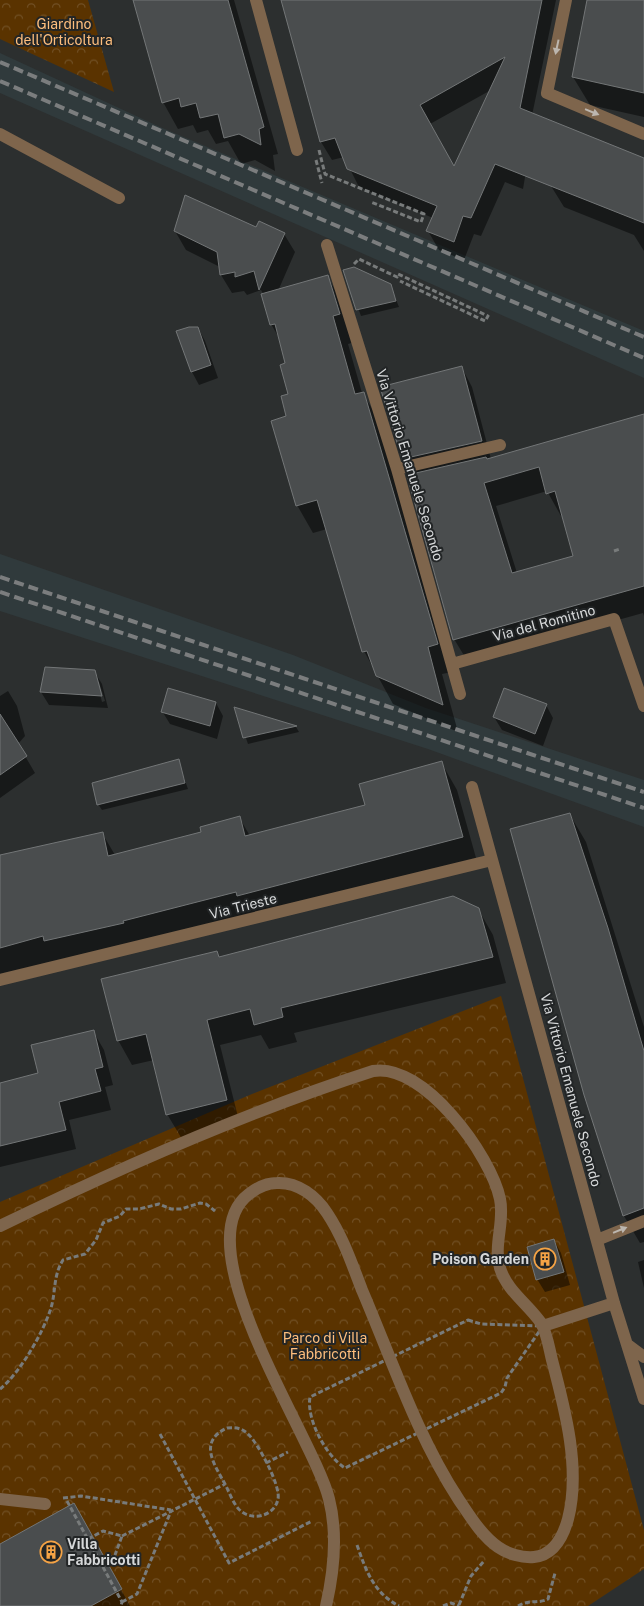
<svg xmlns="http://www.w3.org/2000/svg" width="644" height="1606" font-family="'Public Sans',sans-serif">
<defs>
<pattern id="park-crowns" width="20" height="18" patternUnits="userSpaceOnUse" patternTransform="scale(1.25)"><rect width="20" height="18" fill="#5a3300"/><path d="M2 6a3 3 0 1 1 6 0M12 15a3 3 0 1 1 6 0" fill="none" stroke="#715025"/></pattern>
</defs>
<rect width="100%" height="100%" fill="#2c2f2f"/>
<path fill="#303a3c" d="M0 53 160 127 644 331V378L0 93Z
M0 554 293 655 426 708 644 780V827L428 749 0 611Z"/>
<path fill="url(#park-crowns)" d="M0 0H88L114 92 0 39Z
M501 996 644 1530V1569L588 1606H0V1202L252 1094Z"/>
<path fill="#0007" fill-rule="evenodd" d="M135 0H234L278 154 273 155 275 171 255 160 241 164 228 141 216 144 208 130 197 133 193 125 178 129 163 102Z
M283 0H556L530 125 533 130 523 189 505 182 481 236 474 234 464 260 439 250 428 231 433 218 359 187 344 157 332 160 321 142ZM491 90 454 169 430 124Z
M588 0H644V117L590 105 573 77Z
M644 159V251L634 235 564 207 551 186Z
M257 228 284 234 295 252 278 291 327 276 343 304 355 342 348 344 362 393 380 421 452 672 442 674 458 732 393 704 364 651 327 529 313 533 297 505 288 417 289 395 287 364 281 341 271 324 264 295 261 290 247 295 244 291 232 293 221 275 220 267 186 250 175 231Z
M345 271 390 285 399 307 361 316Z
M198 328 205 341 218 378 199 385 192 372 178 332Z
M462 368 472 387 491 459 644 416V616L643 613 468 662 454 639 413 475 404 459 382 388ZM547 491 561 516 563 515 574 556 517 573 496 506Z
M94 671 102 684 108 708 49 705 41 692ZM97 682H99L105 701 102 702Z
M169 690 216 703 223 716 217 739 170 724 162 711Z
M8 691 17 706 25 736 18 744 35 773 0 798V696Z
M546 705 553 718 543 746 502 730 494 717Z
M236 709 296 727 299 732 248 744Z
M178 761 188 789 102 810 98 804Z
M441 762 457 790 478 865 0 980V894L102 833 115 855 203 833 239 817 250 836 367 806Z
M570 815 586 842 644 1027V1242L640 1243 624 1216Z
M478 909 493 935 506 983 294 1033 297 1042 269 1049 261 1035 220 1045 240 1125 182 1139 167 1114 154 1060 132 1065 118 1040 217 952 220 958Z
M93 1031 104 1050 113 1085 105 1087 111 1110 69 1120 76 1149 0 1167V1084L40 1074Z
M554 1240 561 1253 570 1285 545 1292 537 1279Z
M644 1260V1288L638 1262Z
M85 1523 130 1606H0V1545Z"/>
<path fill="#4a4d4e" stroke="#737677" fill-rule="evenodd" d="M133 0H228L264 127 259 129 261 145 239 134 224 138 218 114 200 118 196 103 181 107 179 98 162 103Z
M281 0H542L520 108 644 158V223L495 164 471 218 463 216 454 242 426 231 437 206 347 169 335 138 320 142ZM505 57 454 166 420 105Z
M587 0H644V93L572 77Z
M185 195 256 227 259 221 285 233 259 290 254 271 235 277V272L220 275 217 252 174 231Z
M354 267 391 284 396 301 356 310 343 270Z
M328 275 340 314 333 316 355 394 364 392 438 644 428 647 443 705 376 676 367 651 362 652 317 500 296 506 271 421 286 416 281 396 288 394 280 365 285 363 275 324 270 325 261 294Z
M189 327H198L211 365 191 372 176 331Z
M462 366 482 441 402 459 380 387Z
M644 414V586L453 640 407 475 486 457 487 459ZM539 467 546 494 555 491 573 556 512 573 484 483Z
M45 667 95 670 102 696 40 692Z
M168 688 216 702 210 726 161 712Z
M504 688 547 704 535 734 493 717Z
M234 707 297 726 243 738Z
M0 714 27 756 0 775Z
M179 759 185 783 97 805 92 783Z
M442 761 463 837 237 896 236 892 123 921 124 923 44 941 43 936 0 948V855L103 832 108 856 201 832 200 827 240 816 245 836 365 805 359 784Z
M570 813 608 928 644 1051V1208L623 1216 584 1095 510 829Z
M453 896 479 908 493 957 281 1008 283 1017 254 1025 250 1009 207 1020 227 1100 166 1115 146 1034 117 1041 101 979 217 951 219 957Z
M94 1030 103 1067 95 1069 101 1091 59 1102 66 1130 0 1146V1083L38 1073 31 1045Z
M554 1239 564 1272 536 1280 527 1247Z
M74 1503 122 1589 91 1606H0V1544Z"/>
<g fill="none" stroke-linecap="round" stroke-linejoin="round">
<path stroke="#787b7b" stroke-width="3" stroke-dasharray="5 2.5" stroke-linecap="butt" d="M319 150 325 174 424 214 421 222 371 202
M316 160 322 183
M354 264 359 259 397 277 398 274 488 316 485 321 400 281
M614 551 620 549
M468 1320 481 1324 543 1326 507 1378 505 1387 501 1393 345 1468C326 1456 306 1419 310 1397Z
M0 1389C20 1373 43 1333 51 1308 56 1291 53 1276 63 1260L85 1254 96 1240 103 1223 120 1216 126 1209H139L159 1204 171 1209H181L200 1203 206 1204 215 1211
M227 1428C235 1427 242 1428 248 1434 258 1443 281 1486 278 1499 275 1515 255 1521 242 1512 234 1506 230 1494 226 1486 215 1465 197 1442 227 1428Z
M160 1434 229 1563 312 1521
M266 1463 288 1452
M63 1498 81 1496 171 1510
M67 1501 122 1602 121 1606
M122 1536 225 1484
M88 1539 103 1531 122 1536 115 1555 100 1563
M357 1545C366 1571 374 1593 399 1606
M122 1602 137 1594 171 1511
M459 1605 471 1576 484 1561
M443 1606 451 1603 459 1606
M518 1606C530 1599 539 1604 548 1599L555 1573"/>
<path stroke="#7e654c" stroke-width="12" d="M256 0 297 150
M566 0 547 93 644 134
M0 134 119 198
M327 245 397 469 460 694
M397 469 500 445
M452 664 614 619 644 706
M472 787 614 1303 644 1399
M0 980 492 860
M0 1226C121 1167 246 1112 373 1071 423 1062 491 1155 500 1199 505 1222 493 1245 500 1268 507 1291 528 1304 541 1323 547 1333 549 1348 552 1360 565 1409 581 1469 568 1519 563 1537 554 1555 534 1557 522 1558 508 1554 498 1547 481 1535 470 1516 459 1500 417 1436 392 1360 362 1290 352 1264 343 1237 327 1213 316 1196 298 1182 277 1183 266 1183 258 1187 249 1194 181 1245 314 1438 329 1499 338 1534 334 1571 326 1606
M597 1240 644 1221
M543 1326 614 1303
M628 1345 644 1357
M0 1499 45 1504"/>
<path stroke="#7b7d7e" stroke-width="4" stroke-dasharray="10 5" stroke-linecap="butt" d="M0 62 644 337
M0 81 644 358
M0 577 644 792
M0 592 644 808"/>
</g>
<defs><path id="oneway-solid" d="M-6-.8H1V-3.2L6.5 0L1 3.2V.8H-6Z" transform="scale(1.25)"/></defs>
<g fill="#bcb6af">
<use href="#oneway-solid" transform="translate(557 47) rotate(102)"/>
<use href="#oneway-solid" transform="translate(592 112) rotate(22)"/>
<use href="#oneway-solid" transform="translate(620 1230) rotate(-22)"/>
</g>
<defs>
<g id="building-ring" transform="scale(1.125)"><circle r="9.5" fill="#222526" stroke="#f5a345" stroke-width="1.5"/><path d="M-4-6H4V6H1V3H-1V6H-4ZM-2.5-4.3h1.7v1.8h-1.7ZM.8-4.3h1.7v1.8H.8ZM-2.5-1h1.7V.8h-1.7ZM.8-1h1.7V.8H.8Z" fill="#f5a345"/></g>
</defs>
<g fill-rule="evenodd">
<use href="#building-ring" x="545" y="1259"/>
<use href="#building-ring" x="51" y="1552"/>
</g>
<g text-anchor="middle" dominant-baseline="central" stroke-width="4" stroke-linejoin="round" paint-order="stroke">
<g font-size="14" fill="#febe7d" stroke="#222526">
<text x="64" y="24">Giardino<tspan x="64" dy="16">dell'Orticoltura</tspan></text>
<text x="325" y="1338">Parco di Villa<tspan x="325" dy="16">Fabbricotti</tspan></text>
</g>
<g font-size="14" fill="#d6d8d9" stroke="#222526">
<text transform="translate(410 465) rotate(73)">Via Vittorio Emanuele Secondo</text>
<text transform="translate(544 623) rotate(-15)">Via del Romitino</text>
<text transform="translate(243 906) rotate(-14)">Via Trieste</text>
<text transform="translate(571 1090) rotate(75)">Via Vittorio Emanuele Secondo</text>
</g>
<g font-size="14" font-weight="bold" fill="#d6d8d9" stroke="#222526" text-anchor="end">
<text x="529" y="1259">Poison Garden</text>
<text x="67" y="1544" text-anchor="start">Villa<tspan x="67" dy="16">Fabbricotti</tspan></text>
</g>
</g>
</svg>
